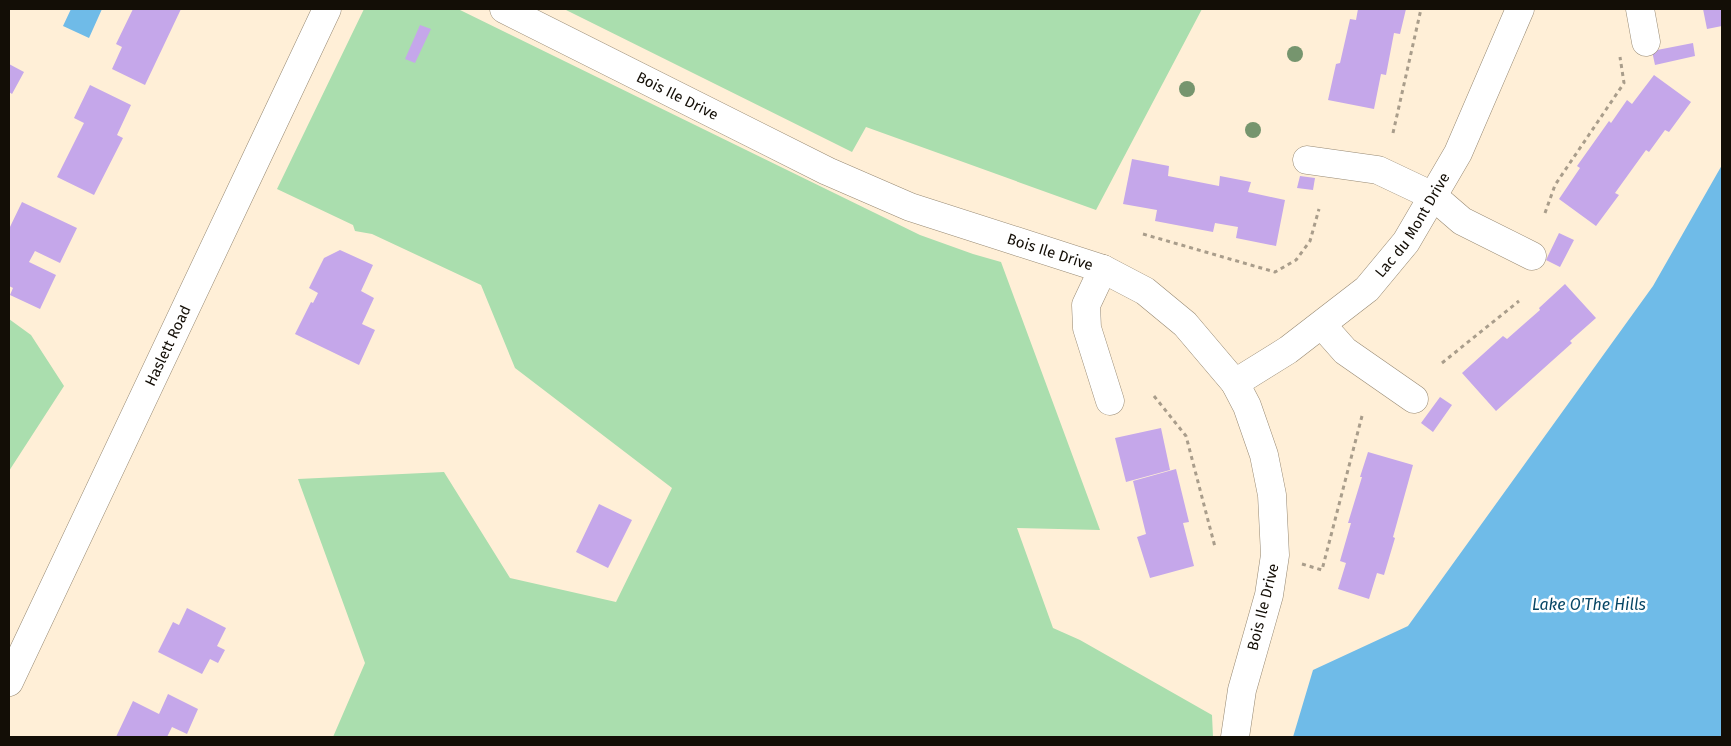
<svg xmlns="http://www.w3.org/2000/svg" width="1731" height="746" font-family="'Fira Sans',sans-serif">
<rect width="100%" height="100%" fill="#ffefd7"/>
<path fill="#aadeae" d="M364 9H458L920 235 973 254 1001 262 1100 530 1017 528 1053 628 1080 640 1212 715 1213 737H333L365 663 298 479 444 472 510 578 616 602 672 488 515 368 481 285 372 234 355 231 353 225 277 189Z
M564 9H1202L1096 210 866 127 852 152Z
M9 319 31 335 64 386 9 471Z"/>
<path fill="#6fbbe8" d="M71 9H102L89 38 63 26Z
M1722 165V737H1293L1313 670 1408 626 1653 286Z"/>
<path fill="#c5a7ea" d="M133 9H181L145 85 112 69 122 47 116 44Z
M1358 9H1406L1400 34 1394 33 1386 75 1381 74 1374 109 1328 100 1336 64 1340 63 1350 19 1356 20Z
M1703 9H1722V26L1707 29Z
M420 25 431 29 415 63 405 59Z
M1693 43 1695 56 1655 65 1652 51Z
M9 64 24 72 12 94 9 92Z
M1654 75 1691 102 1669 132 1665 130 1649 152 1646 150 1615 193 1619 195 1596 226 1559 199 1580 168 1577 166 1609 121 1611 123 1627 100 1632 104Z
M90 85 131 105 117 135 123 138 94 195 57 177 84 123 74 118Z
M1132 159 1169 166 1168 176 1219 186 1220 176 1251 182 1248 192 1285 200 1276 246 1236 238 1238 227 1215 223 1213 232 1155 221 1157 210 1123 204Z
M1300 176 1315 178 1313 190 1297 188Z
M22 202 77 228 60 263 35 251 29 262 56 275 40 309 10 295 13 288 9 286V229Z
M1559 233 1574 240 1560 267 1546 260Z
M340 250 373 265 361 291 374 298 362 324 375 330 359 365 295 334 311 302 313 303 318 293 309 288 324 258Z
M1565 284 1596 318 1570 341 1572 343 1496 411 1462 373 1503 336 1507 339 1540 310 1539 308Z
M1440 397 1452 405 1433 432 1421 423Z
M1161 428 1170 470 1126 482 1115 438Z
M1368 452 1413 465 1393 537 1395 538 1384 575 1377 573 1369 599 1338 589 1346 563 1340 561 1351 523H1348L1362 477H1360Z
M1176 469 1189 522 1183 523 1194 566 1150 578 1137 537 1146 534 1133 481Z
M599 504 632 520 608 568 576 552Z
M187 608 226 628 217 646 225 650 218 663 210 659 202 674 158 652 173 622 179 625Z
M168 694 198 709 187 734 172 727 167 737H116L133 701 159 714Z"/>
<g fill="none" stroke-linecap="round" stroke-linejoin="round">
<g stroke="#978973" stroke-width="29">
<g id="minor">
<path id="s1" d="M504 9 827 171 910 207 1103 269 1145 291 1185 324 1235 383 1247 406 1264 455 1272 495 1275 555 1269 595 1242 690 1235 737"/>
<path d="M1640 9 1646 42"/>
<path d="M1307 160 1378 170 1433 196 1462 221 1532 256"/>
<path d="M1103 269 1086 305 1087 328 1110 401"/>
<path d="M1322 325 1345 351 1414 399"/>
<path id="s2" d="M1235 383 1288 350 1367 289 1406 242 1458 153 1520 9"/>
</g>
</g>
<g stroke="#978973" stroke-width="29">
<g id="major">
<path id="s3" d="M9 682 327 9"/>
</g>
</g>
<path stroke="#a99d8b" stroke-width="3" stroke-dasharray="4 4" stroke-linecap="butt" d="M1393 133 1421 9
M1545 213 1555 185 1624 83 1620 57
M1143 234 1275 272 1296 260 1310 241 1319 209
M1442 363 1519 301
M1154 396 1186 436 1215 547
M1302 564 1322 570 1362 416"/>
<use href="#minor" stroke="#fff" stroke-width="28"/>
<use href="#major" stroke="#fff" stroke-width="28"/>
</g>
<g fill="#76956e">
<circle cx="1295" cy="54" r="8"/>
<circle cx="1187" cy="89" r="8"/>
<circle cx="1253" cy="130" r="8"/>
</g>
<g text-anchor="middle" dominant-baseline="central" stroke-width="5" stroke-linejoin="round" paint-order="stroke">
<g font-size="15" fill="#130e06" stroke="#fff">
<text stroke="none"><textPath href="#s1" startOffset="194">Bois Ile Drive</textPath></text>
<text stroke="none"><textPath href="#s2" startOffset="241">Lac du Mont Drive</textPath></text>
<text stroke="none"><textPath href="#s1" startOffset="599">Bois Ile Drive</textPath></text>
<text stroke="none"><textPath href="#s3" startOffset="372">Haslett Road</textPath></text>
<text transform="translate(1263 607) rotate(-76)">Bois Ile Drive</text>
</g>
<g font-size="16" font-style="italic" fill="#074665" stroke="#fff">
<text x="1589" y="604">Lake O'The Hills</text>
</g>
</g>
<rect width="1731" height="746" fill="none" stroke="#130e06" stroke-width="20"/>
</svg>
